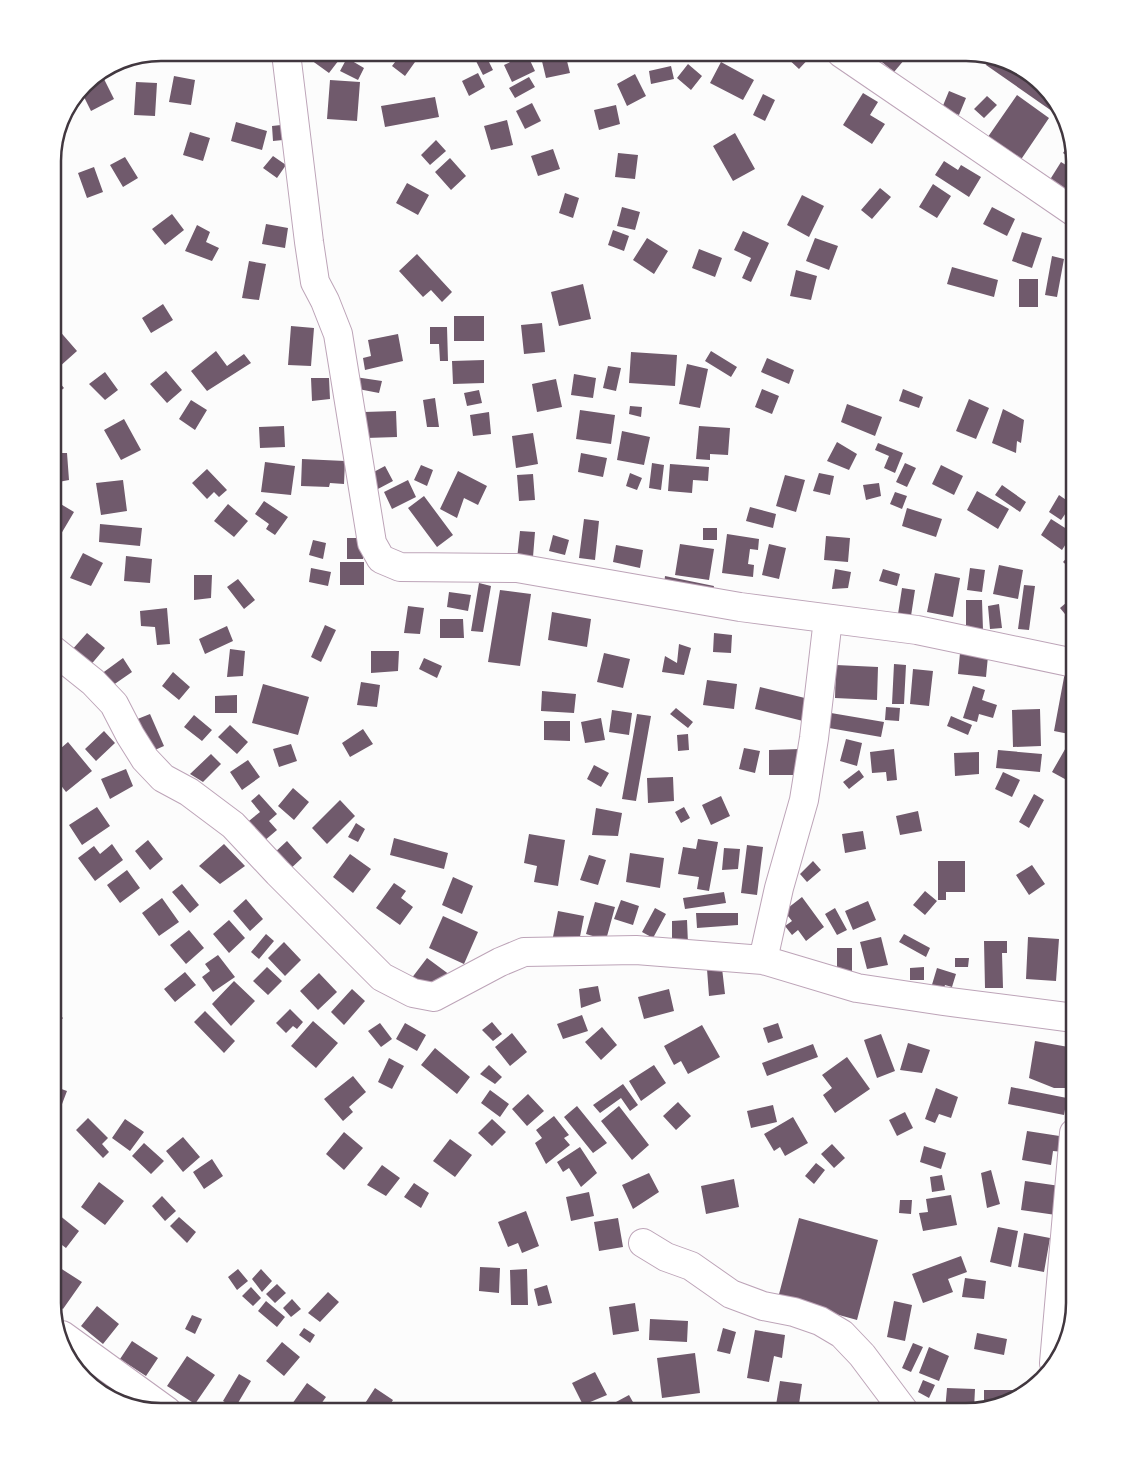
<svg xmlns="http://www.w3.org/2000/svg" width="1127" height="1464" font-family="'Fira Sans Condensed',sans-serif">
<rect width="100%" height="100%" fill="#fcfcfc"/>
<path fill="#705a6c" d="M317 53H337L342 56 329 73 311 60Z
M402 53H417L420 55 405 76 392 66Z
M540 53H565L570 73 546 78Z
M788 53H811L813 54 799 69 785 56Z
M871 53H910L894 72Z
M527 54 535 71 512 82 504 65Z
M486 56 493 70 483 75 476 61Z
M347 58 364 68 358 80 340 71Z
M990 58 1020 67 1056 101 1060 115 1059 116 986 65Z
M721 62 754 80 743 100 710 83Z
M688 64 702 76 691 90 677 78Z
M671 66 674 79 651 84 649 71Z
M478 73 485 87 469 96 462 81Z
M635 74 646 96 627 106 617 84Z
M102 75 114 99 91 111 81 91 87 83Z
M174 76 195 80 191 105 169 102Z
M529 77 535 87 515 98 509 88Z
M330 80 360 82 357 121 327 119Z
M136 82 157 83 155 116 134 115Z
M949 91 966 98 959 115 942 108Z
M863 93 878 102 870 115 885 124 872 144 843 125Z
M763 94 775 100 765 121 753 115Z
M1017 95 1049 118 1020 161 983 144Z
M987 96 997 105 984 118 974 109Z
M435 97 439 117 385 127 381 106Z
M532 103 541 121 525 129 516 111Z
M616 105 620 124 599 130 594 110Z
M507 120 513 145 491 150 484 126Z
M236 122 267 131 262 150 231 141Z
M281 125 283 140 273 141 272 126Z
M190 132 210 138 203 161 183 155Z
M735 133 755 169 733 181 713 146Z
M436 140 446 151 430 165 421 155Z
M1069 144 1074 161 1063 153Z
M553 149 560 169 538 176 531 156Z
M618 153 638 155 635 179 615 177Z
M273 156 286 165 277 178 263 168Z
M125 157 138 178 123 187 110 165Z
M450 158 466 176 451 190 435 172Z
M944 161 958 170 961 165 981 177 969 197 935 175Z
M1061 162 1074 170V198L1046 186Z
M94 167 103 192 87 198 78 173Z
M407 183 429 195 418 215 396 203Z
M933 184 951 196 937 218 919 207Z
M880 188 891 197 872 219 861 210Z
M565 193 579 198 573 218 559 213Z
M802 195 824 206 809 237 787 225Z
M622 207 640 212 635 230 617 226Z
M992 207 1015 219 1007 236 983 224Z
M172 214 184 230 165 245 152 229Z
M266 224 288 228 285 248 262 244Z
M197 225 210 232 206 242 219 248 212 261 185 251Z
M613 230 629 236 624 251 608 245Z
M743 231 769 243 751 282 742 278 751 258 734 250Z
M1022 232 1042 238 1032 268 1012 261Z
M647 238 668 251 654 274 633 260Z
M815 238 838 246 829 270 806 261Z
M699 249 722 258 715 277 692 268Z
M417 254 452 292 442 302 431 290 423 297 399 271Z
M1052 256 1064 259 1057 297 1045 295Z
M249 261 266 264 259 300 242 298Z
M952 267 998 280 994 297 947 284Z
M796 270 817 276 811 300 790 296Z
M1019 279H1038V307H1019Z
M583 284 591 319 559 326 551 292Z
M163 304 173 320 151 333 142 318Z
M454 316H484V341H454Z
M542 323 545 352 524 354 521 325Z
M291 326 314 328 311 366 288 365Z
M430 327H447L448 361H440L439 344H430Z
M57 328 77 351 58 368 53 361V332Z
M398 334 403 361 365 370 363 358 371 356 368 340Z
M216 351 227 366 244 354 251 363 207 391 191 371Z
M711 351 737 367 731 377 705 361Z
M631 352 677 355 675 386 629 383Z
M767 358 794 370 789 384 761 372Z
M484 360V383L453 384 452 361Z
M687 364 708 369 700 408 679 404Z
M608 366 621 368 616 391 603 388Z
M166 371 182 390 167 403 150 384Z
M105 372 118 390 105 400 89 384Z
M574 374 596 378 593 398 571 395Z
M53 375 64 388 53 397Z
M355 377 382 381 379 393 353 388Z
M311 378H329L330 399 312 401Z
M556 379 562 407 537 412 532 384Z
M762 389 779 396 772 414 755 407Z
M903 389 923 397 919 408 899 401Z
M479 390 482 403 467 406 464 393Z
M435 398 439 427H427L423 400Z
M969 399 989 408 976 439 956 431Z
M191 400 207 410 195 430 179 419Z
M847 404 882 417 875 436 841 422Z
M630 406 642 407 641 417 629 414Z
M1003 409 1024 420 1021 443 1017 441 1016 453 992 443Z
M580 410 615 415 611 444 576 439Z
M396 411 397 437 366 438 364 412Z
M489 412 491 434 473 436 470 415Z
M124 419 141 450 121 460 104 430Z
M284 426 285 447 260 448 259 427Z
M699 426 730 428 728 455 710 454V460L696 459Z
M622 431 650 437 644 465 617 460Z
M533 433 538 464 516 468 512 436Z
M837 442 857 454 849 470 827 461Z
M878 443 903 453 895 473 884 468 889 456 875 450Z
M53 453H67L69 480 53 483Z
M581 453 607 458 603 477 578 472Z
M302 459 345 461 344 484 330 483 329 487 301 486Z
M265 462 295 466 291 495 261 492Z
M652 463 664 465 661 490 649 488Z
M905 463 916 468 907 487 896 482Z
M670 464 709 467 708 481 693 480 692 493 668 491Z
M421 465 433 470 427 486 414 480Z
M941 465 963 476 954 495 932 484Z
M385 466 393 481 376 490 368 475Z
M207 469 227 490 219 497 214 492 207 499 192 483Z
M458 471 487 486 478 505 464 498 457 518 440 509Z
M630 473 642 478 637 490 626 486Z
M819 473 834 476 830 495 813 491Z
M533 474 535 500 519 501 517 475Z
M785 475 805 480 796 512 776 506Z
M123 480 127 511 101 515 96 483Z
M408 480 416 497 392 509 384 492Z
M879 483 881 496 866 500 863 485Z
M1002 485 1026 502 1020 512 995 495Z
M977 491 1009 509 998 529 967 510Z
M895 492 907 496 902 509 890 504Z
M1059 495 1072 504 1061 520 1049 512Z
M424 496 453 535 437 547 408 508Z
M54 500 74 512 61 534 53 529V503Z
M264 501 288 517 275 535 266 529 269 524 255 514Z
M228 504 248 521 234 537 214 521Z
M750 507 776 514 773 528 746 521Z
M907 508 942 519 936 537 902 526Z
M584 519 599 521 595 560 579 558Z
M1051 519 1073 533 1062 550 1041 535Z
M100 524 142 528 140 546 99 542Z
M703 528H717V540H703Z
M520 531 535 532 533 557 517 559Z
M727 534 759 539 758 550 750 549 748 564 754 565 753 577 722 573Z
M553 535 569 540 565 555 549 551Z
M826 536 850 538 848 562 824 560Z
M347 538H363V559H347Z
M313 540 326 543 323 559 309 555Z
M680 544 714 549 709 580 675 575Z
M769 544 786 548 779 579 762 575Z
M616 545 643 550 640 568 613 562Z
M1074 550V569L1073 571 1063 562Z
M83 553 103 563 91 586 70 578Z
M126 556 152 559 150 583 124 581Z
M340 562H364V585H340Z
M999 565 1023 570 1018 599 993 594Z
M311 568 331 572 328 586 309 582Z
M970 568 985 570 982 592 967 590Z
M835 569 851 572 848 588 832 589Z
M883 569 900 574 897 586 879 581Z
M935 573 960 578 953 617 927 612Z
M194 575H212L211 598 194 600Z
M665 576 714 586 712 596 664 585Z
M238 579 255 600 244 609 227 587Z
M479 583 491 586 483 632 471 631Z
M1024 585 1035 586 1029 630 1018 629Z
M902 588 915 590 911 616 898 614Z
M500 590 531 594 520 666 488 662Z
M449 592 471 595 468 611 447 607Z
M1073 597 1074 599V625L1060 608Z
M966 600H982L983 630 966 632Z
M999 604 1002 628 990 629 988 606Z
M408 606 424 608 420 634 404 633Z
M167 608 170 644 157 645 155 627 141 626 140 611Z
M552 612 591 619 587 647 548 640Z
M440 619H463L464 638H440Z
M325 625 336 630 321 662 311 657Z
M227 626 233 641 205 654 199 639Z
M87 633 105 648 89 667 71 651Z
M714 633 732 635 731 653 713 652Z
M679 644 691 648 684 675 662 672 665 656 677 663Z
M230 649 245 651 243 676 227 677Z
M371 651H399L398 671 371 673Z
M604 653 630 659 623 688 597 682Z
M960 653 988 656 986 677 958 674Z
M123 658 132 672 106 690 97 677Z
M424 658 442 666 437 678 419 669Z
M894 664 906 665 904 704H892Z
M836 665 878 667 877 700 835 698Z
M913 669 933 671 929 706 910 704Z
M173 672 190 687 179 700 162 686Z
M1065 672 1074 676V735L1054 731Z
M707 680 737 684 734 709 703 705Z
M361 682 380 685 377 707 357 705Z
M263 684 309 697 298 735 252 723Z
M973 686 985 690 982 700 997 705 993 718 979 714 977 722 963 718Z
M760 687 809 699 803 721 755 709Z
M542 691 576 694 574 713 541 711Z
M237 695V713H215V696Z
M886 707 900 708 899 721 885 720Z
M676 708 693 722 688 728 670 714Z
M1040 709 1041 746 1013 747 1012 710Z
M612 710 632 713 629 735 609 732Z
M831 713 884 722 881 737 829 728Z
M150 714 164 746 148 753 135 720Z
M637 714 651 716 636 801 622 799Z
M194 715 212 730 202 741 184 727Z
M951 716 972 725 968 735 947 726Z
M601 718 605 740 585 743 581 722Z
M544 721H570V741L544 740Z
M230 725 248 742 237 754 218 737Z
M363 729 373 744 350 757 342 743Z
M104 731 115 743 96 761 85 749Z
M688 734 689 750 678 751 677 735Z
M846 739 862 743 857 766 840 761Z
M68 742 92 771 66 792 53 775V755Z
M291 744 297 761 279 767 273 749Z
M1068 744 1074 747V784L1052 772Z
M744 748 760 751 755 773 739 769Z
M800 749 801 775H769V750Z
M894 749 897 780 887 781 886 772 872 773 870 752Z
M998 750 1042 754 1040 772 996 768Z
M979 752V774L955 776 954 753Z
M211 754 221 764 203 782 190 774Z
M248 760 260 777 242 790 230 772Z
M594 765 609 773 601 787 587 779Z
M126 769 133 786 110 799 101 779Z
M859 770 864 777 849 789 843 782Z
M1003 772 1020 780 1012 797 995 789Z
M673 777 674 801 648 803 647 778Z
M293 788 309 802 294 820 278 806Z
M259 794 277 814 269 821 277 830 257 847 239 829 260 812 251 801Z
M1034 794 1044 800 1029 828 1019 822Z
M721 796 730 816 711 825 702 805Z
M340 800 355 816 327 844 312 828Z
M97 807 110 826 82 845 69 825Z
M684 807 690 818 681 823 675 812Z
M596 808 622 813 618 836 592 835Z
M918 811 922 831 900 835 896 816Z
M356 823 365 829 358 842 348 837Z
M863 831 866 849 845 853 842 834Z
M529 834 565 840 558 886 534 882 537 866 524 863Z
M394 838 448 853 444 869 390 855Z
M698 839 718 842 709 891 697 889 699 877 678 874 683 847 696 849Z
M148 840 163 859 150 870 135 851Z
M287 841 302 858 287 872 273 854Z
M112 844 123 860 95 881 78 858 94 846 100 854Z
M224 844 245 866 220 884 199 866Z
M747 845 763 847 757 895 741 893Z
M724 848 740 849 738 869 722 870Z
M630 853 664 858 660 888 626 882Z
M350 854 371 869 353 893 333 877Z
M589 855 606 860 598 885 580 880Z
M813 861 821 870 807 882 800 874Z
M938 861H965V892H946V900H938Z
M1032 865 1045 884 1029 895 1016 875Z
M127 870 140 888 120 903 107 885Z
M453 877 473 886 462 914 442 905Z
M394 883 406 891 401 898 413 907 400 925 376 908Z
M182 884 199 905 190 913 172 892Z
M925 891 937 901 925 915 913 905Z
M724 892 726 903 685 909 683 898Z
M802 897 824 927 806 941 798 930 792 935 785 926 792 921 784 911Z
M162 898 179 922 159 936 142 913Z
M246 899 263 919 250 931 233 911Z
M621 900 639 906 633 925 614 919Z
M868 901 876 920 853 930 845 911Z
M595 902 615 907 606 940 586 934Z
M655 908 666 914 653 938 642 932Z
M835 908 847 930 837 935 825 914Z
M558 911 584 916 578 947 552 942Z
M696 913H738V925L697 928Z
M443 916 478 932 464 964 429 948Z
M229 920 245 938 229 953 213 934Z
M687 920 688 944H672V921Z
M189 930 204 948 186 964 170 945Z
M266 934 274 941 259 959 251 952Z
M904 934 930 948 926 957 899 942Z
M881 937 888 965 867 969 860 942Z
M1028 937 1059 939 1056 981 1026 979Z
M984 941H1007V953H1002L1003 988H985Z
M284 942 301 960 285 976 268 958Z
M837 948H852V973L837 972Z
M218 955 235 977 213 992 202 977 210 971 205 964Z
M427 958 450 975 434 996 411 979Z
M955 958H969L968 967H955Z
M267 967 282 981 268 995 253 981Z
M924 967V980H910V968Z
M722 968 725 994 709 996 707 969Z
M937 968 956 974 952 987 945 985 943 992 931 988Z
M185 972 196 985 175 1002 164 989Z
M319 973 337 992 318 1010 300 991Z
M234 981 255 1001 231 1026 212 1004Z
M598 986 601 1001 581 1008 579 989Z
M352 989 365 1001 344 1025 331 1012Z
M669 989 674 1011 644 1019 638 997Z
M53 1009 63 1018 53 1029Z
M290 1009 303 1022 297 1029 293 1026 286 1033 276 1023Z
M205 1011 235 1041 224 1053 194 1022Z
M582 1015 588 1031 563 1039 557 1024Z
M313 1021 338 1043 316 1068 291 1046Z
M492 1022 502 1034 493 1041 482 1030Z
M380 1023 392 1039 381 1047 368 1031Z
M405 1023 426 1035 417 1051 396 1039Z
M778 1023 783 1038 768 1043 763 1028Z
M702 1025 720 1057 688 1074 681 1061 674 1065 664 1046Z
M602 1027 617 1045 601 1060 585 1042Z
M512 1033 527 1052 510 1066 495 1047Z
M881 1034 895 1071 877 1078 864 1040Z
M1035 1041 1074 1048 1069 1088H1054L1029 1078Z
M908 1043 930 1050 922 1073 900 1070Z
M813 1044 818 1057 767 1076 762 1063Z
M435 1048 470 1077 457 1094 421 1065Z
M847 1057 870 1089 835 1113 823 1095 832 1088 822 1075Z
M389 1058 404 1066 392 1089 378 1082Z
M489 1065 502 1077 495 1084 480 1074Z
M654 1065 666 1083 641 1101 629 1081Z
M353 1076 366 1092 349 1107 353 1112 343 1121 324 1099Z
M623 1084 638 1105 630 1111 621 1098 600 1113 593 1105Z
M53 1086 67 1091 59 1112 53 1109Z
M1011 1087 1067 1098 1064 1115 1008 1104Z
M936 1088 958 1097 951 1118 939 1114 935 1123 925 1119Z
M490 1090 509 1104 500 1117 481 1103Z
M528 1094 544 1111 527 1126 512 1109Z
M678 1102 691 1116 676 1130 663 1116Z
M773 1105 777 1122 751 1128 747 1111Z
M577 1106 607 1143 593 1153 564 1117Z
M619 1106 649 1145 632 1160 601 1121Z
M905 1112 913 1128 897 1136 889 1120Z
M554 1116 569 1135 564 1138 570 1145 546 1164 535 1143 542 1138 536 1130Z
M793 1117 808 1143 785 1156 780 1147 774 1151 764 1134Z
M88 1118 108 1138 102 1144 109 1152 103 1158 76 1130Z
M125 1119 144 1132 130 1151 112 1138Z
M492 1119 506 1132 492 1146 478 1133Z
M1027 1131 1066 1137 1064 1152 1053 1151 1051 1165 1022 1160Z
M344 1132 363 1148 344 1170 326 1154Z
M183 1137 200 1157 183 1172 166 1151Z
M450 1139 472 1155 455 1177 433 1161Z
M144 1143 164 1161 151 1174 132 1156Z
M832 1144 845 1158 834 1168 821 1154Z
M924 1146 946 1153 941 1169 920 1162Z
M580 1147 597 1173 581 1187 569 1168 563 1172 557 1162Z
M212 1159 223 1176 204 1189 193 1172Z
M816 1163 825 1170 814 1184 805 1176Z
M382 1165 400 1178 386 1196 367 1185Z
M991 1170 1000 1204 987 1208 981 1173Z
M649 1173 659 1192 633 1209 622 1185Z
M942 1175 945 1190 932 1192 930 1177Z
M734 1179 739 1207 706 1214 701 1186Z
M1025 1181 1060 1186 1056 1215 1021 1210Z
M99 1182 124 1201 105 1225 81 1207Z
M414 1183 429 1193 421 1208 404 1197Z
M589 1192 594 1216 571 1221 566 1197Z
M951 1195 957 1225 923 1231 919 1213 928 1212 926 1199Z
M162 1196 176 1211 165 1221 152 1206Z
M900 1200H912L911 1214 899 1213Z
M54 1211 79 1231 66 1248 54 1239 58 1233 53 1229V1213Z
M526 1211 539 1246 522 1253 518 1243 508 1247 498 1222Z
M179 1217 196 1232 187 1243 170 1226Z
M618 1218 623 1247 599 1251 594 1222Z
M799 1218 878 1240 857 1320 778 1298Z
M998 1227 1018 1231 1011 1267 990 1262Z
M1024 1233 1050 1238 1044 1272 1018 1267Z
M961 1256 967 1272 948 1279 953 1292 923 1303 912 1274Z
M57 1266 82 1282 63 1309 53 1302V1273Z
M480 1267 500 1268 499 1293 479 1291Z
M238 1269 248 1281 237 1290 228 1277Z
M261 1269 272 1281 262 1292 252 1279Z
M527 1269 528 1305H511L510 1270Z
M965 1278 986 1281 984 1299 962 1297Z
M277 1284 286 1293 275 1303 266 1294Z
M547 1285 552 1303 538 1306 534 1289Z
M251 1287 261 1298 253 1306 242 1296Z
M328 1292 339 1302 320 1322 308 1313Z
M292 1299 301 1309 291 1317 283 1308Z
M266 1301 285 1317 277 1327 258 1311Z
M894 1301 912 1305 905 1341 887 1337Z
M635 1303 639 1331 613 1335 609 1307Z
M97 1306 119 1324 103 1344 81 1326Z
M192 1315 202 1319 195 1334 185 1329Z
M650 1319 688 1321 687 1342 649 1340Z
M304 1328 315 1335 310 1343 299 1335Z
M723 1328 736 1332 730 1354 717 1351Z
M755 1330 785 1335 782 1358 774 1356 769 1382 747 1378Z
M977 1333 1007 1339 1004 1355 974 1349Z
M132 1341 158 1358 146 1376 120 1359Z
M282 1342 300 1357 284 1376 266 1361Z
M913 1343 923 1347 911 1372 902 1368Z
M929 1347 949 1356 939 1381 919 1373Z
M695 1353 700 1393 662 1398 657 1358Z
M187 1356 215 1375 195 1404 167 1386Z
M595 1372 607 1395 583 1405 572 1383Z
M239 1374 251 1381 235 1408 223 1401Z
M923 1380 935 1385 929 1398 918 1392Z
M780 1381 802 1384 798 1411H775Z
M307 1383 326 1397 316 1411H287Z
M375 1388 393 1400 386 1411H360Z
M947 1388 975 1389 974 1409 966 1411H945Z
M984 1390H1014V1397L984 1405Z
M629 1395 638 1411H604L603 1409Z"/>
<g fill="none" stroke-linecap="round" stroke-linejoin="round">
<g stroke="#bda4b8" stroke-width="30">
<path id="minor" d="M286 53 309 242 315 282 325 301 338 334 372 543 381 559 400 567 517 568 740 607 917 630 1074 663
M841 53 1074 212
M53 650 93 682 114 704 130 735 145 759 163 778 189 792 233 825 278 873 382 977 413 993 434 997 500 962 524 952 636 950 763 960 857 988 943 1001 1074 1018
M763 960 779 888 804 800 814 738 828 619
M643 1243 666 1257 691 1266 731 1294 763 1306 794 1312 820 1321 842 1334 862 1355 904 1411
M62 1335 167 1411
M1054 1363 1074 1133"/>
</g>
<use href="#minor" stroke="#fff" stroke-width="28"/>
</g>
<path d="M0 0H1127V1464H0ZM161 61H966A100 100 0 0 1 1066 161V1303A100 100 0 0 1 966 1403H161A100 100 0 0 1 61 1303V161A100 100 0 0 1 161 61Z" fill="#fff" fill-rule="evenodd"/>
<path fill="none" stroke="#41373f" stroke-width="2.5" d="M161 61H966A100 100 0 0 1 1066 161V1303A100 100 0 0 1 966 1403H161A100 100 0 0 1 61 1303V161A100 100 0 0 1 161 61Z"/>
</svg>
